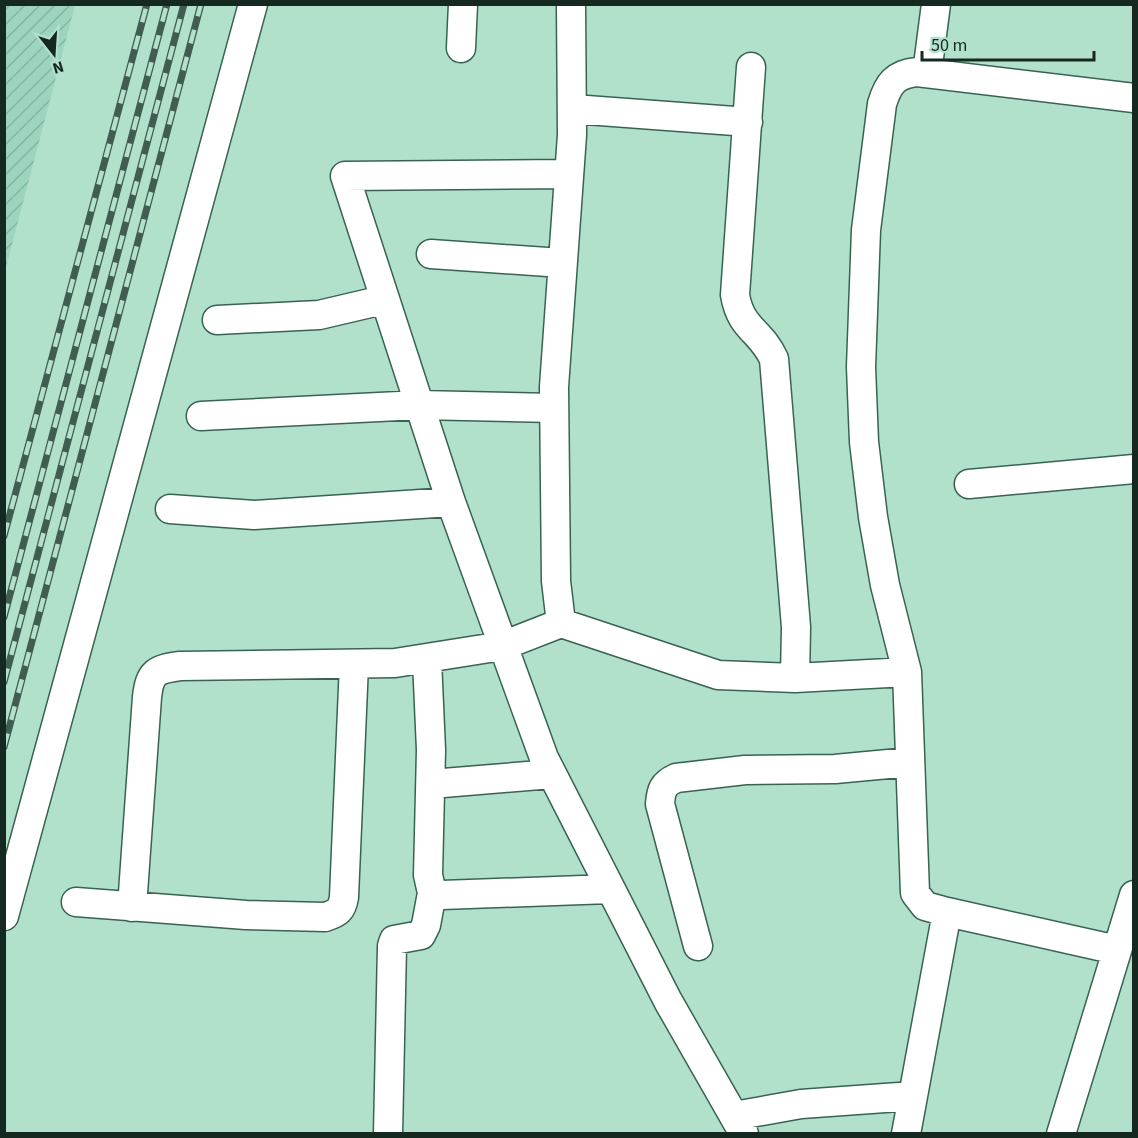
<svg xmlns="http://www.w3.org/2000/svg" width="1138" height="1138" font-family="'Source Sans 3',sans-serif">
<defs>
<pattern id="industrial-furrows" width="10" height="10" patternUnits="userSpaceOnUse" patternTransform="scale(1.5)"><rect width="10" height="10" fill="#9dd4bd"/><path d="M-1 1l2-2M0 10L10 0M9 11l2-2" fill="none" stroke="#86b6a2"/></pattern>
</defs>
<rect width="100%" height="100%" fill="#b1e0cb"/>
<path fill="url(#industrial-furrows)" d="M5 4 75 5 5 271 4 5Z"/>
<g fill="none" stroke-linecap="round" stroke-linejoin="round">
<g stroke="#386352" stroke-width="31">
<path id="minor" d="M461 48 463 4
M751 67 735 295C741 330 761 330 774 359L796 627 795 678
M927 73 936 4
M573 109 748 122
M569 174 345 176 451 502 544 758 668 1001 744 1134
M431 254 562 263
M217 320 319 315 383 300
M201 416 419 405 554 408
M969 484 1134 469
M170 509 254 515 451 502
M561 623 718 675 795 678 907 672
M427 660 431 750 428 875 432 893 442 895 610 889
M431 784 552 774
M76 902 246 915 325 917C338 913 342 910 344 897L354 664
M132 907 147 697C150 672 156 669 180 666L395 663 502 646 561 623 556 581 554 387 572 135 571 4
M947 912 925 906 915 893 907 672 885 585 873 517 864 442 861 367 866 230 882 104C888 84 895 74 917 72L1134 98
M4 916 253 4
M698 946 660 804C661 790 663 784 676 778L745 770 835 769 910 762
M734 1116 801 1104 913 1096
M388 1134 392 946 394 940 421 935 426 925 432 893
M906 1134 947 912 1117 950
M1061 1134 1134 895"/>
</g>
<use href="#minor" stroke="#fff" stroke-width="28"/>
<g stroke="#415c50" stroke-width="7">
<path id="rail" d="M4 536 147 4
M4 617 167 4
M4 682 184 4
M4 747 201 4"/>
</g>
<use href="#rail" stroke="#b1e0cb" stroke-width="4.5" stroke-dasharray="14" stroke-linecap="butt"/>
</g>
<rect width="1138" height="1138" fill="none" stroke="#162921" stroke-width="12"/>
<g transform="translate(54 54) rotate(163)" stroke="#b1e0cb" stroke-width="4.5" paint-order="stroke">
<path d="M0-4.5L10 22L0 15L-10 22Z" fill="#162921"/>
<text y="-9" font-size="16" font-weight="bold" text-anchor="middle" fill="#162921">N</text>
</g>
<path d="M922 51v9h172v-9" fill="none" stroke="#162921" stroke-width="3"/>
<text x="931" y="51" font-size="18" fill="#162921" stroke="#b1e0cb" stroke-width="4.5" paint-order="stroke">50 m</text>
</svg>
